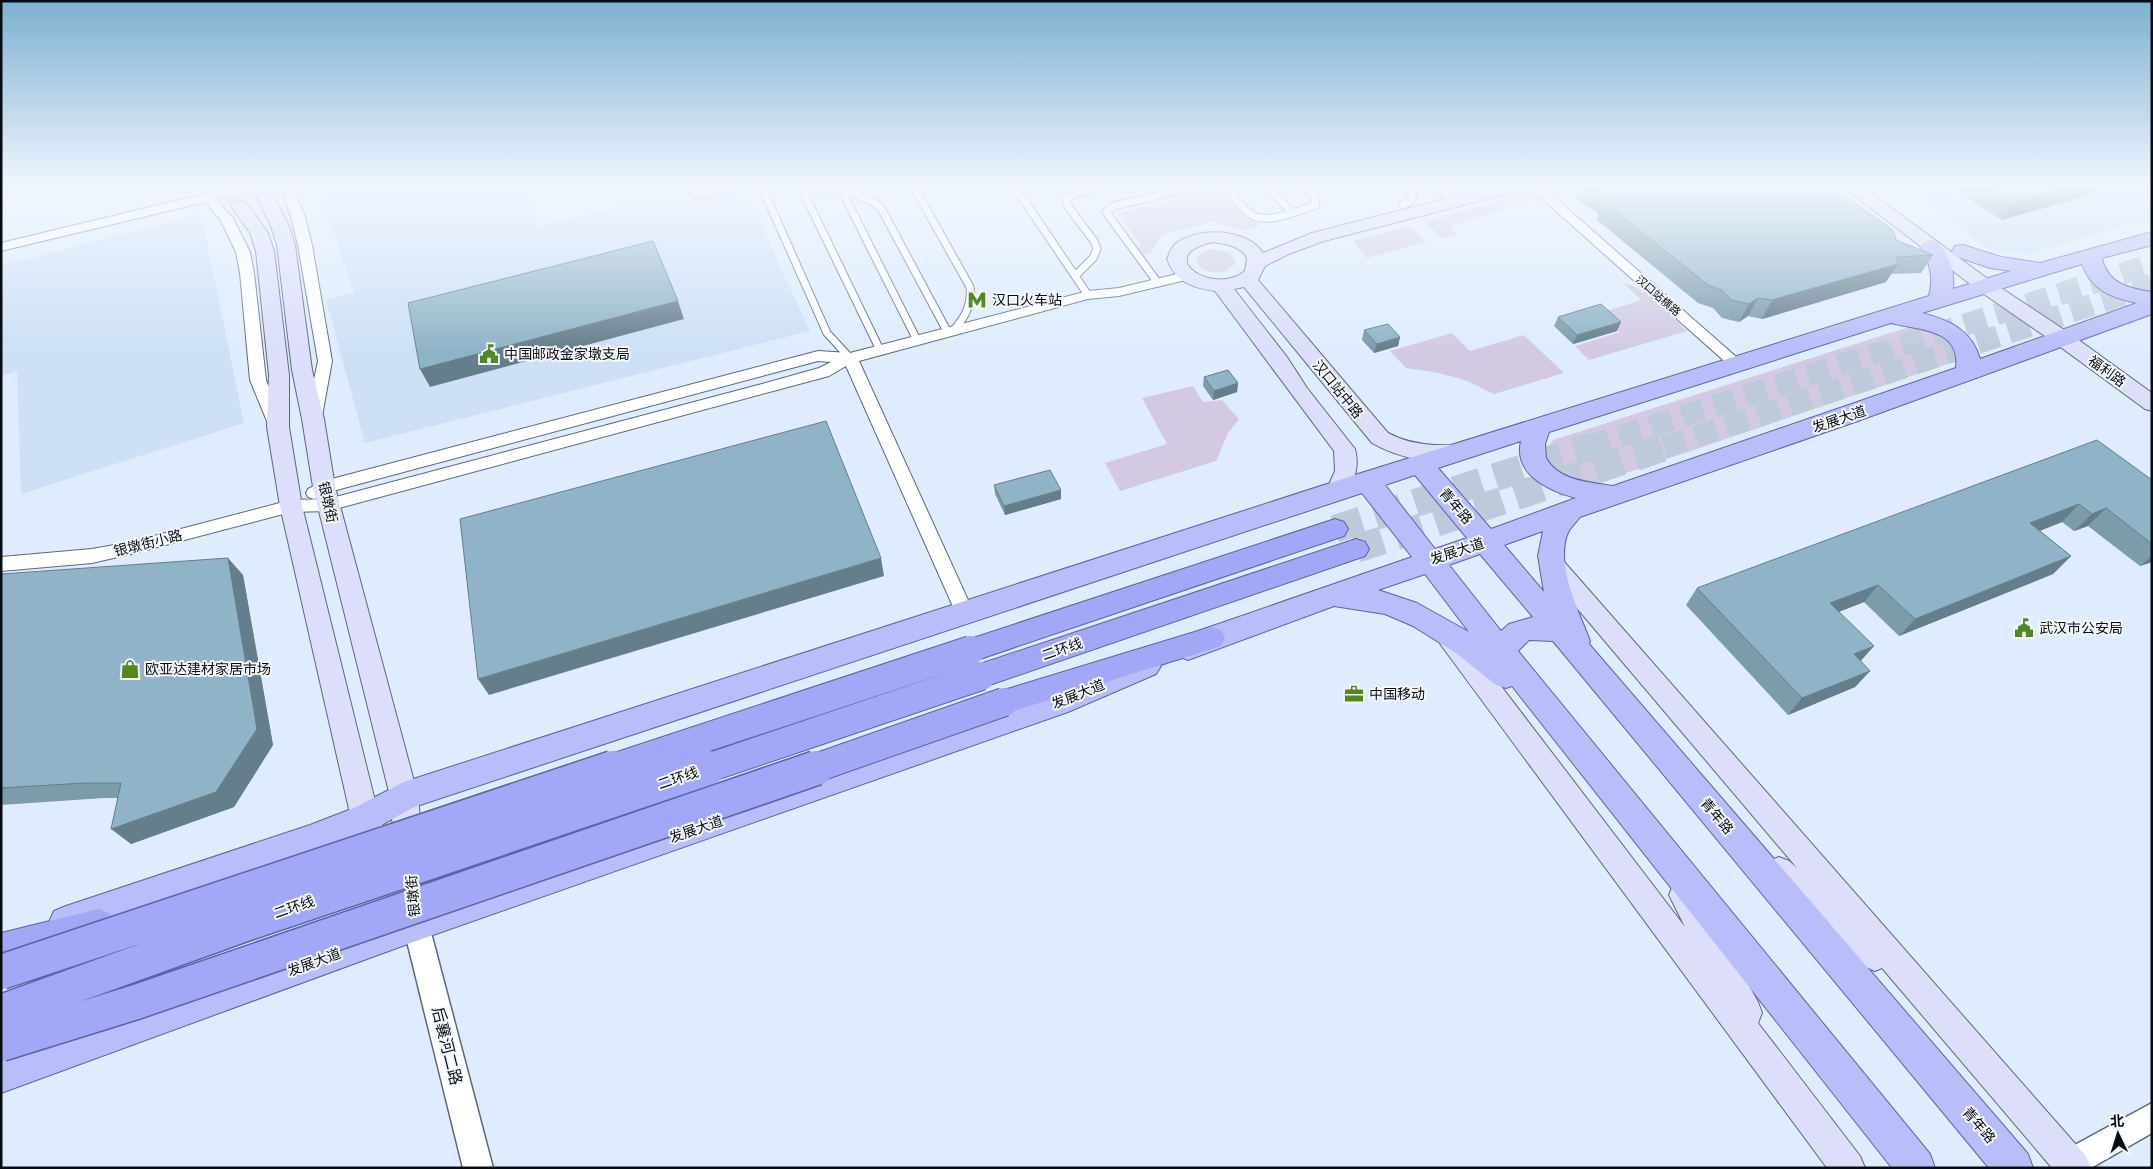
<svg xmlns="http://www.w3.org/2000/svg" width="2153" height="1169" font-family="'DejaVu Sans','Noto Sans SC',sans-serif">
<rect width="100%" height="100%" fill="#deecfd"/>
<path fill="#cde0f6" d="M324 187H526L537 226 658 198 664 208 727 194 751 203 810 331 365 443 326 300 354 292 318 188Z
M1906 187H2152V219L2027 254 1990 250Z
M201 214 244 423 21 494 17 371 1 376V266Z"/>
<path fill="#d3cae2" d="M1218 189 1248 220 1261 225 1243 231 1214 221 1162 235 1151 253 1138 257 1140 243 1117 213Z
M1520 194 1535 200 1507 207 1508 208 1450 226 1457 234 1442 238 1425 222Z
M1409 226 1426 242 1367 258 1353 241Z
M1207 250C1218 249 1234 250 1235 264L1224 272C1213 273 1199 272 1196 259L1198 256Z
M1623 283C1647 288 1669 314 1687 331L1589 360 1575 346 1620 332 1600 313 1642 300Z
M1924 326 1949 337 1959 356 1953 362 1596 483 1571 480 1557 474 1543 455 1553 440 1906 328Z
M1452 333 1470 351 1524 335 1564 373 1494 394 1467 381 1439 373 1406 368 1390 351Z
M1193 386 1203 402 1222 400 1239 419 1228 433 1216 461 1120 491 1105 463 1167 444 1142 398Z"/>
<g fill="none" stroke-linecap="round" stroke-linejoin="round">
<path stroke="#becada" stroke-width="19" stroke-dasharray="19 9" stroke-linecap="butt" d="M226 187 240 206
M258 187 266 198"/>
<path stroke="#becada" stroke-width="22" stroke-dasharray="22 11" stroke-linecap="butt" d="M1588 447 2152 264
M1664 447 2152 285"/>
<path stroke="#becada" stroke-width="28" stroke-dasharray="28 14" stroke-linecap="butt" d="M1335 529 1592 446
M1356 549 1668 446"/>
<g stroke="#5c6877" stroke-width="9">
<path id="service" d="M693 187 696 195 731 187
M762 187 827 333 850 358
M801 187 880 350
M803 187C830 191 859 190 881 208L947 331
M914 187 970 287C972 305 965 317 954 330
M1015 187 1088 295
M1225 187C1233 196 1242 209 1252 215 1267 225 1300 210 1316 205L1315 197 1305 187
M1268 187 1292 213
M1439 187 1454 202
M843 193 917 340
M1403 205 1409 202 1413 196 1408 187
M1075 276 1093 258 1097 249 1094 241 1067 205 1066 199 1077 193 1104 187
M1158 283 1106 212 1114 206 1193 187"/>
</g>
<g stroke="#5c6877" stroke-width="2">
<path id="minor" d="M233 187H255L254 190 216 199 233 218 250 252 254 273 266 380 285 426 283 430 277 431 271 430 269 426 250 380 240 273 236 252 220 219 205 202 1 251V243Z
M281 187H293L305 217 312 245 332 361 322 416 319 420 314 421 309 420 306 416 318 361 298 245 291 217Z
M1529 187H1543L1742 362 1744 365 1742 368H1732Z
M1185 272 1192 276 1190 279 1119 296 1088 299 859 361 973 611 970 616 964 618 958 616 955 611 846 366 829 376 328 511 291 512 131 554 92 563 1 571V557L92 549 131 542 291 500 328 499 762 384 819 368 831 362 818 361 329 492 314 499 308 497 306 493 308 489 324 481 818 351 850 353 1088 291 1119 288Z"/>
</g>
<g stroke="#5c6877" stroke-width="3">
<path id="tertiary" d="M416 912 425 916 429 925 493 1168H463L403 925 407 916Z
M2152 1103V1133L2091 1168H2057L2055 1163 2060 1153Z"/>
</g>
<g stroke="#5c6877" stroke-width="2">
<path id="secondary" d="M1491 187H1521L1518 191 1324 241 1289 254 1265 266 1258 280 1388 433C1403 441 1417 444 1435 445 1445 445 1454 444 1464 447L1467 452 1464 457C1434 466 1398 458 1372 443L1244 287 1234 289 1287 357 1307 388 1355 449C1360 467 1354 481 1345 497L1337 499 1329 497 1326 491 1335 471 1334 451 1215 291C1193 288 1175 282 1167 259 1169 254 1171 249 1174 245 1196 226 1247 228 1263 253L1312 233ZM1213 242C1225 244 1241 246 1247 258L1245 271C1214 297 1151 256 1213 242Z
M1843 187H1863L1992 282 2069 333 2152 393V411L2145 409 2055 343 1978 290Z
M266 193 272 194 275 198 289 226 295 245 312 370 324 419 335 487 418 796 423 851 419 860 409 864 400 860 429 921 424 931 414 935 404 931 351 818 280 506 267 427 269 375 256 251 250 233 231 206 234 202 240 201 246 202 268 233 274 251 289 375V427L302 506 379 817 395 851 390 796 313 487 302 419 292 370 277 245 271 226 257 198 260 194Z
M1551 553 1559 556 2086 1156 2091 1168H2052L1882 968 1875 971 1864 966 1769 879 1765 870 1769 861 1779 857 1789 861 1797 868 1543 568 1539 562 1543 556Z
M1450 628 1459 631 1685 927 1669 895 1673 885 1683 881 1693 885 1758 1002 1762 1013 1758 1023 1860 1156 1865 1168H1827L1441 645 1438 638 1441 631Z"/>
</g>
<g stroke="#5d62a6" stroke-width="2">
<path id="primary" d="M2152 232V245L2102 258C2106 283 2130 289 2152 292V314L1855 422 1580 517C1577 521 1573 525 1570 529 1552 558 1579 612 1590 641L1589 644 2028 1154 2033 1168H1989L1553 641 1529 640 1518 651 1930 1154 1935 1168H1892L1512 686 1506 688 1496 685 1456 653 1413 626 1385 614 1334 606 1188 660 1178 656 1174 648 1178 640 1201 630 1412 557 1362 493 414 807 376 828 322 849 66 938 54 933 49 922 54 911 66 906 310 825 354 808 404 782 1358 474 1929 296C1934 277 1930 262 1920 246L1924 242 1931 240 1938 242C1949 256 1955 270 1953 289L2011 271 1990 268 1955 256 1952 251 1955 246 1963 245 2001 257 2040 263ZM2082 264C2091 290 2112 298 2137 303L1980 359C1972 330 1949 320 1922 313ZM1891 323C1917 330 1961 328 1956 368L1613 486C1589 482 1559 481 1546 458L1545 444 1549 432ZM1521 441C1513 475 1550 491 1576 498L1491 529 1438 468ZM1415 475 1467 538 1435 549 1385 485ZM1543 531 1538 556 1544 592 1504 545ZM1480 554 1533 617 1509 624 1501 631 1449 565ZM1425 574 1469 632 1417 603 1378 590Z
M1146 654 1156 658 1161 666 1156 674 1068 712 416 941 1 1093V1057L416 909 1048 694Z"/>
</g>
<g stroke="#5d62a6" stroke-width="2">
<path id="trunk" d="M1335 519 1344 522 1348 529 1344 536 971 662 961 658 957 650 961 642Z
M1356 539 1365 542 1369 549 1365 556 981 688 971 685 966 676 971 667Z
M1211 627 1221 630 1225 638 1221 646 1004 714 993 711 989 702 993 693 1004 690Z
M99 909 111 914 116 925 111 936 1 967V933Z"/>
</g>
<use href="#service" stroke="#fff" stroke-width="7"/>
<use href="#minor" fill="#fff" fill-rule="evenodd"/>
<use href="#tertiary" fill="#fff" fill-rule="evenodd"/>
<use href="#secondary" fill="#dcdefc" fill-rule="evenodd"/>
<use href="#primary" fill="#b9bdfa" fill-rule="evenodd"/>
<use href="#trunk" fill="#a2a7f8" fill-rule="evenodd"/>
<g stroke="#5d62a6" stroke-width="30" stroke-linecap="butt">
<path id="trunk-bridge-far1" d="M610 769 971 650
M705 769 981 676
M813 769 1004 702"/>
</g>
<g stroke="#5d62a6" stroke-width="37" stroke-linecap="butt">
<path id="trunk-bridge" d="M1 972 613 768
M1 1012 248 923 708 768
M1 1044 136 1002 816 768"/>
</g>
<use href="#trunk-bridge-far1" stroke="#a2a7f8" stroke-width="28"/>
<use href="#trunk-bridge" stroke="#a2a7f8" stroke-width="34"/>
</g>
<path fill="#7c9bab" d="M1581 187H1832L1896 240 1933 255 1921 273 1891 274 1886 282 1762 319 1748 316 1739 322 1722 318 1713 308 1698 303 1597 220 1598 213 1576 199Z
M1957 187H2098L2093 194 2002 220 1955 190Z
M1558 317 1617 331 1573 344 1554 326Z
M1364 330 1400 337 1398 346 1374 353 1362 340Z
M1204 377 1238 383 1237 392 1213 400 1203 386Z
M2152 480V562L2140 566 2088 526 2074 531 2062 522 2039 531 2071 556 2053 574 1899 636 1864 602 1838 612 1861 661 1870 671 1855 687 1788 715 1686 605 1697 588Z
M994 485 1061 499 1005 515 995 494Z
M1 574 243 575 273 745 234 807 131 844 118 798H104L1 805Z"/>
<path fill="#657e8b" d="M2068 187H2098L2093 194 2002 220 2014 202Z
M1898 264 1886 282 1762 319 1772 300Z
M1758 298 1748 316 1739 322 1749 304Z
M678 301 684 319 430 387 420 369Z
M1621 322 1617 331 1573 344 1577 335Z
M1400 337 1398 346 1374 353 1377 344Z
M1238 383 1237 392 1213 400 1214 391Z
M1061 490V499L1005 515 1004 506Z
M2079 504 2062 522 2014 541 2030 523Z
M2106 508 2088 526 2074 531 2092 514Z
M2071 556 2053 574 1899 636 1915 619Z
M2152 556V562L2140 566Z
M228 558 243 575 273 745 234 807 131 844 111 829Z
M881 558 884 576 489 695 478 679Z
M1878 585 1864 602 1816 621 1830 603Z
M1874 646 1859 663 1854 654Z
M1870 671 1855 687 1788 715 1802 698Z"/>
<path fill="#90b4c7" stroke="#657e8b" d="M1592 187H1832L1893 230 1896 240 1933 255 1896 257 1898 264 1772 300 1758 298 1749 304 1731 300 1722 290 1708 285 1604 202 1605 195Z
M1991 187H2068L2014 202Z
M653 241 678 301 420 369 408 303Z
M1601 304 1621 322 1577 335 1558 317Z
M1388 324 1400 337 1377 344 1364 330Z
M1228 370 1238 383 1214 391 1204 377Z
M826 421 881 558 478 679 460 519Z
M2097 440 2152 480V544L2106 508 2092 514 2079 504 2030 523 2071 556 1915 619 1878 585 1830 603 1874 646 1854 654 1870 671 1802 698 1697 588Z
M1050 470 1061 490 1004 506 994 485Z
M228 558 257 729 216 792 111 829 121 783H84L1 788V574Z"/>
<linearGradient id="sky" x2="0" y2="1"><stop stop-color="#7db0d1"/><stop offset="0.53" stop-color="#f0f6fe"/><stop offset="1" stop-color="#f0f6fe" stop-opacity="0"/></linearGradient>
<rect width="2153" height="351" fill="url(#sky)"/>
<defs>
<g id="metro-bare" transform="scale(1.5)"><path d="M-5.5 5V-5H-3L0 0L3-5H5.5V5H3V-.5L0 4L-3-.5V5Z" fill="#518822" stroke="#f5f8fb" stroke-width="2.5" paint-order="stroke"/></g>
<g id="civic-bare" transform="scale(1.5)"><path d="M-.6-6.5H3V-4.5H.6V-3L4-1V1h2V6H-6V1h2V-1L-.6-3ZM-1.2 2.5V6h2.4V2.5Z" fill="#518822" stroke="#f5f8fb" stroke-width="2.5" paint-order="stroke"/></g>
<g id="shop-bare" transform="scale(1.5)"><path d="M-5-2.5h2.3a2.7 3.5 0 0 1 5.4 0H5L5.5 6h-11ZM-1.5-2.5h3a1.5 2.3 0 0 0-3 0Z" fill="#518822" stroke="#f5f8fb" stroke-width="2.5" paint-order="stroke"/></g>
<g id="office-bare" transform="scale(1.5)"><path d="M-6-3h4V-5.5h4V-3h4V5H-6ZM-1-4.5V-3h2v-1.5ZM-6 0V1H6V0Z" fill="#518822" stroke="#f5f8fb" stroke-width="2.5" paint-order="stroke"/></g>
</defs>
<g fill-rule="evenodd">
<use href="#metro-bare" x="977" y="300"/>
<use href="#civic-bare" x="489" y="354"/>
<use href="#civic-bare" x="2024" y="628"/>
<use href="#shop-bare" x="130" y="669"/>
<use href="#office-bare" x="1354" y="694"/>
</g>
<g text-anchor="middle" dominant-baseline="central" stroke-width="4" stroke-linejoin="round" paint-order="stroke">
<g font-size="11" fill="#080c12" stroke="#f5f8fb">
<text transform="translate(1658 296) rotate(41)">汉口站横路</text>
</g>
<g font-size="14" fill="#080c12" stroke="#f5f8fb" text-anchor="start">
<text x="992" y="300">汉口火车站</text>
<text x="504" y="354">中国邮政金家墩支局</text>
<text x="2039" y="628">武汉市公安局</text>
<text x="145" y="669">欧亚达建材家居市场</text>
<text x="1369" y="694">中国移动</text>
</g>
<g font-size="14" fill="#080c12" stroke="#f5f8fb">
<text transform="translate(2107 371) rotate(36)">福利路</text>
<text transform="translate(1338 389) rotate(51)">汉口站中路</text>
<text transform="translate(1839 419) rotate(-19)">发展大道</text>
<text transform="translate(328 502) rotate(77)">银墩街</text>
<text transform="translate(1456 506) rotate(50)">青年路</text>
<text transform="translate(148 543) rotate(-14)">银墩街小路</text>
<text transform="translate(1457 551) rotate(-18)">发展大道</text>
<text transform="translate(1062 649) rotate(-19)">二环线</text>
<text transform="translate(1078 694) rotate(-22)">发展大道</text>
<text transform="translate(678 778) rotate(-19)">二环线</text>
<text transform="translate(1717 816) rotate(50)">青年路</text>
<text transform="translate(696 829) rotate(-19)">发展大道</text>
<text transform="translate(413 896) rotate(-95)">银墩街</text>
<text transform="translate(294 907) rotate(-19)">二环线</text>
<text transform="translate(314 962) rotate(-20)">发展大道</text>
<text transform="translate(1979 1125) rotate(50)">青年路</text>
</g>
<g font-size="16" fill="#080c12" stroke="#f5f8fb">
<text transform="translate(447 1046) rotate(76)">后襄河二路</text>
</g>
</g>
<rect width="2153" height="1169" fill="none" stroke="#080c12" stroke-width="5"/>
<g transform="translate(2118 1134) rotate(356)" stroke="#f5f8fb" stroke-width="4" paint-order="stroke">
<path d="M0-4L9 19L0 12L-9 19Z" fill="#080c12"/>
<text y="-8" font-size="14" font-weight="bold" text-anchor="middle" fill="#080c12">北</text>
</g>
</svg>
